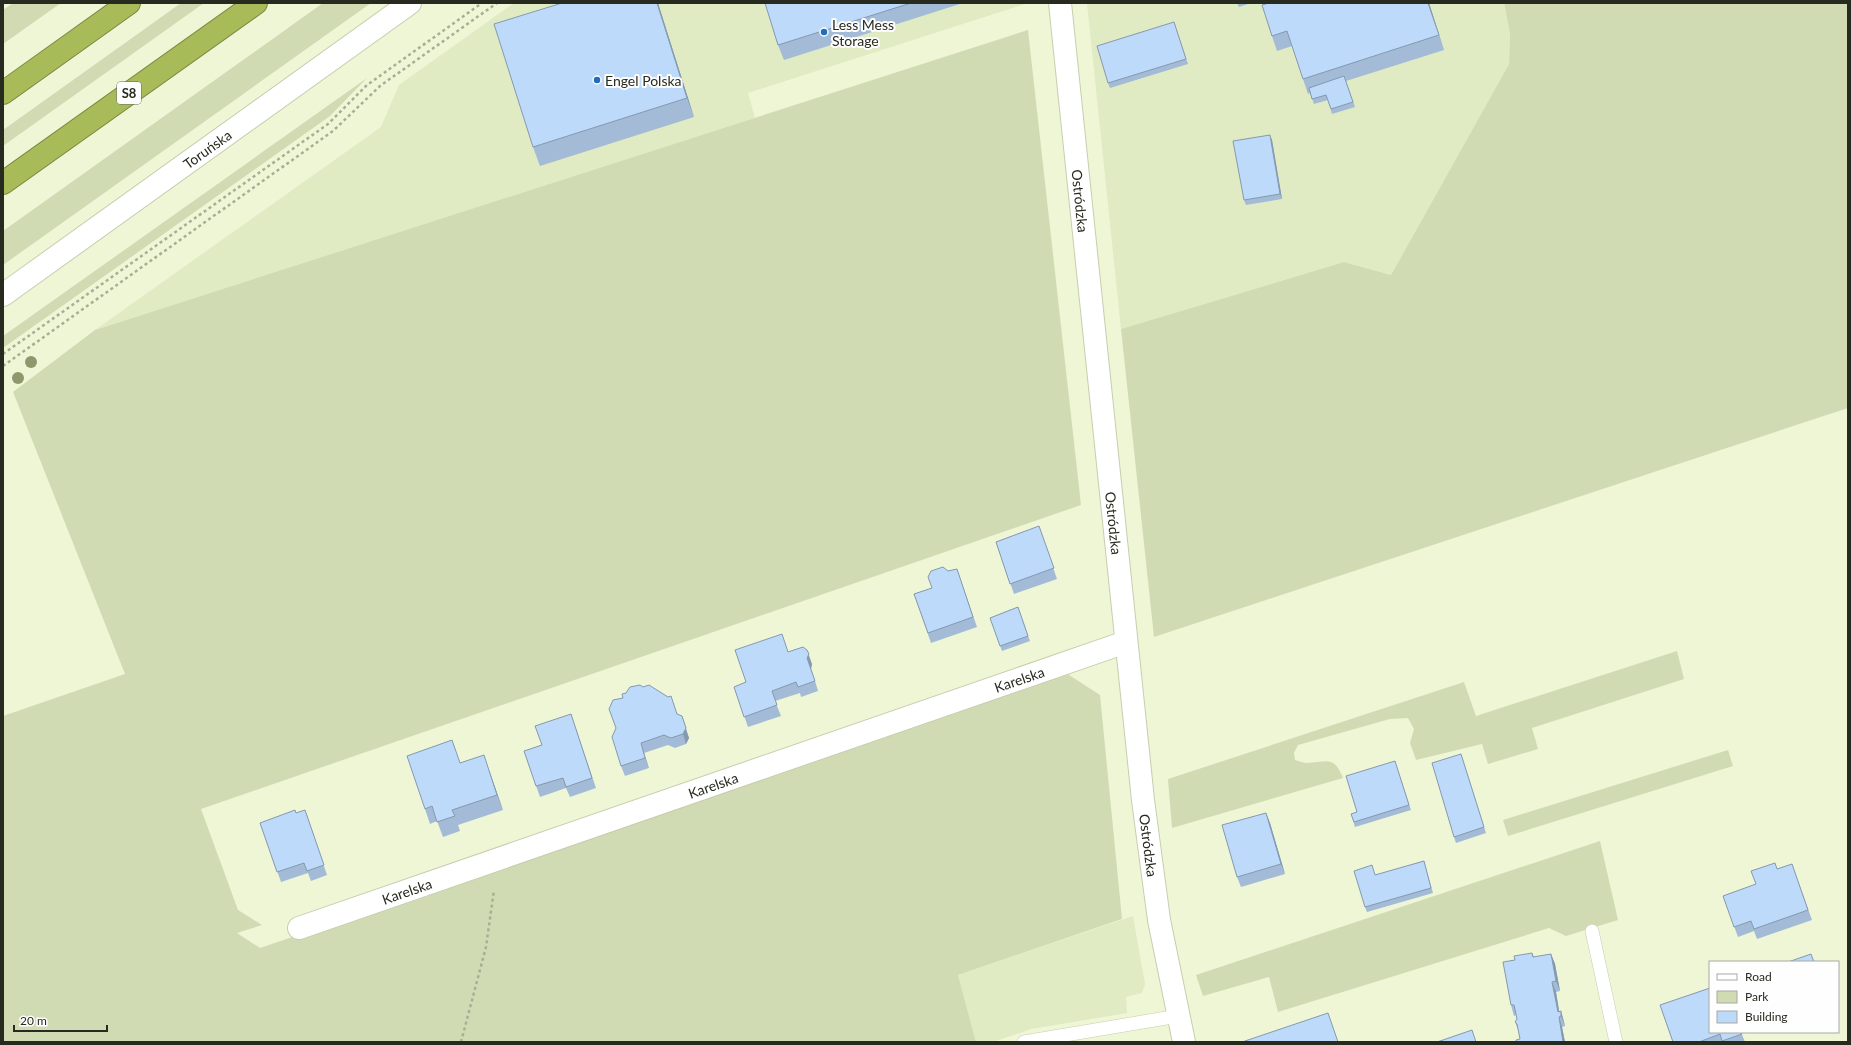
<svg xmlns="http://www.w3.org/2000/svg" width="1851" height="1045" font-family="Lato,sans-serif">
<rect width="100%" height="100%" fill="#eef6d6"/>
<path fill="#e0eac3" d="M514 3 1025 4 748 93 755 118 95 330 381 127 399 85Z
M1087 3H1504L1510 34 1509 64 1391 275 1344 262 1121 329Z
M1133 916 1145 984 1142 993 1126 997 1127 1013 1031 1029 993 1042H976L958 975Z"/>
<path fill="#d1dbb3" d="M13 3H61L3 44V10Z
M181 3H204L3 146V130Z
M323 3H371L3 265V231Z
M1504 3H1848V408L1154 637 1121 329 1344 262 1391 275 1509 64 1510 34Z
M1028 30 1081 505 201 809 238 910 262 925 237 933 260 948 1066 673 1100 695 1122 919 958 975 976 1042H3V716L125 674 13 392 95 330Z
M367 78 330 116 3 348V336Z
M1677 651 1684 679 1532 728 1538 749 1488 764 1482 744 1416 760 1410 743 1414 729 1408 718 1390 719 1298 745 1294 753 1295 760C1299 761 1304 763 1307 763 1327 762 1334 755 1343 778L1172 828 1168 779 1464 682 1476 716Z
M1728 750 1733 766 1508 836 1503 820Z
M1600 841 1618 920 1566 936 1549 928 1278 1012 1269 977 1203 996 1196 975Z"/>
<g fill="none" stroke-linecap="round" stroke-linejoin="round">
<g stroke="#c6ceaf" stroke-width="14">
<path id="lane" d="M1592 931 1616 1042
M1024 1042 1178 1016"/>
</g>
<g stroke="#c6ceaf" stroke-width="24">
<g id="street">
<path id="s1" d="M299 928 1126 642"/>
</g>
</g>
<g stroke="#c6ceaf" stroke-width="24">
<g id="secondary">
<path id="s2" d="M1060 3 1143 800 1159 920 1184 1042"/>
<path id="s3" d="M3 295 410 3"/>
</g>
</g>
<g stroke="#7a8844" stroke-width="24">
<path id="highway" d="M3 93 129 3
M3 183 256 3"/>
</g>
<path stroke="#a7ae95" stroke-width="2.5" stroke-dasharray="3 3" stroke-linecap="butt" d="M3 354 328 124 367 85 482 3
M3 366 333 131 380 86 497 3
M461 1042 486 947 494 890"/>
<use href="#lane" stroke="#fff" stroke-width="13"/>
<use href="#street" stroke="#fff" stroke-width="22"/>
<use href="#secondary" stroke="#fff" stroke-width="22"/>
<use href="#highway" stroke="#a7bb58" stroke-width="22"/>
</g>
<g fill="#8f986c">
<circle cx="31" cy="362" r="6"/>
<circle cx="18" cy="378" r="6"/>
</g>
<path fill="#a3bbd7" d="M658 3 694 117 540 166 533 147Z
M765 3H963L784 60 778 45Z
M1237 3H1251L1239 7Z
M1268 3H1429L1444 50 1346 81 1355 107 1332 114 1328 100 1314 104 1310 93 1308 94 1292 46 1277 51 1272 36Z
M1174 22 1188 64 1110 88 1108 83Z
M1272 140 1282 199 1246 205 1244 200Z
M1039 526 1057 579 1014 594 996 542Z
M957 569 977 627 931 643 914 594 932 588 948 571Z
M1018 607 1030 641 1002 651 990 618Z
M788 652 812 664 811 669 818 691 801 697 800 693 775 701 781 716 748 727 734 687 746 682Z
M623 698 678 714 689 738 686 744 675 748 668 745 644 753 649 768 625 776 621 766 616 728Z
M571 714 596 788 570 797 566 788 540 797 524 751 542 745Z
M1461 754 1486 833 1456 843 1454 837Z
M1395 761 1411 810 1355 827 1351 814 1357 812Z
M460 763 489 770 503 810 458 825 460 831 443 837 437 821 430 824 425 809Z
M305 810 327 875 311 881 308 873 281 882 260 823 296 813Z
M1266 813 1270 823 1285 874 1241 887 1237 877Z
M1424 861 1433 893 1367 912 1365 907 1376 875Z
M1792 864 1812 920 1757 939 1754 931 1738 937 1723 896 1756 884 1777 869Z
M1532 953 1534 957 1551 954 1555 964 1560 991 1556 992 1559 1012 1561 1011 1564 1022 1565 1026 1562 1027 1565 1042H1516L1520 1039 1519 1032 1515 1022 1517 1019 1516 1015 1514 1016 1511 1005 1515 960Z
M1660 1005 1741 1032 1745 1042H1673Z"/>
<path fill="#8599af" d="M657 3H658L694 117 687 98Z
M1428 3H1429L1444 50 1439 35Z
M1270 135 1272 140 1282 199 1280 194Z
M807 650 812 664 811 669 818 691 807 658Z
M682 716 689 738 686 744 683 734Z
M641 743 644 753 649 768 645 758Z
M484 755 489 770 503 810 497 795Z
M1266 813 1270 823 1285 874 1281 864Z
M1551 954 1555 964 1560 991 1556 981Z
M1552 982 1556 992 1560 1016 1558 1012Z
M1561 1011 1564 1022 1565 1026 1561 1016Z
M1559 1017 1562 1027 1565 1042H1563Z"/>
<path fill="#bedafa" stroke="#8599af" d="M562 3H657L687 98 533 147 494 24Z
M765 3H911L778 45Z
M1269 3H1428L1439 35 1303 79 1287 31 1272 36 1262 5Z
M1174 22 1186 59 1108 83 1097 46Z
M1344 76 1353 102 1331 109 1326 95 1312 99 1309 88Z
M1270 135 1280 194 1244 200 1233 141Z
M1039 526 1054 568 1010 584 996 542Z
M943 567 948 571 957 569 973 617 928 633 914 594 932 588 928 577 931 571Z
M1018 607 1028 636 1000 646 990 618Z
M782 634 788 652 803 647 807 650 809 654 807 658 815 681 798 687 796 682 772 691 777 705 744 717 734 687 746 682 735 650Z
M640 685 643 687 649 685 668 697 671 696 677 714 682 716 686 728 683 734 671 738 664 735 641 743 645 758 621 766 612 737 616 728 609 709 613 700 623 698 622 694 626 693 630 687Z
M571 714 592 778 566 787 563 778 536 786 524 751 542 745 535 726Z
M452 740 460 763 484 755 497 795 452 810 455 816 437 822 432 806 425 809 407 756Z
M1461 754 1484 827 1454 837 1432 763Z
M1395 761 1409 805 1354 822 1351 814 1357 812 1346 776Z
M295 810 296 813 305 810 324 865 307 871 304 863 277 872 260 823Z
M1266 813 1281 864 1237 877 1222 825Z
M1424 861 1431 888 1365 907 1354 871 1372 865 1375 875Z
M1775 863 1777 869 1792 864 1808 910 1754 929 1751 921 1734 927 1723 896 1756 884 1751 871Z
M1532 953 1533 957 1551 954 1556 981 1552 982 1558 1012 1561 1011V1016L1559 1017 1563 1042H1516V1040L1520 1039 1517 1024 1515 1022 1517 1019 1514 1005H1511L1503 962 1515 960 1514 956Z
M1811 954 1814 962H1788Z
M1710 988V1032H1741L1742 1034 1722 1041 1720 1034 1699 1042H1673L1660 1005Z
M1328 1013 1338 1042H1242Z
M1472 1030 1476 1042H1437Z"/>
<g fill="#1e6ebd" stroke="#fefefe" stroke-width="1.5">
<circle cx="824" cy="32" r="4"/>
<circle cx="597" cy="80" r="4"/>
</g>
<g text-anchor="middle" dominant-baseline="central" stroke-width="4" stroke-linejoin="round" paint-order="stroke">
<rect fill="#fefefe" stroke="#686a61" stroke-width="1" x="117" y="82" width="24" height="22" rx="3"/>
<g font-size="13" font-weight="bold" fill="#272a1e">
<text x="129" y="93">S8</text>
</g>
<g font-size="14" fill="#272a1e" stroke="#fefefe" text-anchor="start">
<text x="832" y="24">Less Mess<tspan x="832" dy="16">Storage</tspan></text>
<text x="605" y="80">Engel Polska</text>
</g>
<g font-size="14" fill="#272a1e" stroke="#fefefe">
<text stroke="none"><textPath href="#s3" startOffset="251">Toruńska</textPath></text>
<text stroke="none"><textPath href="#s2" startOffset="199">Ostródzka</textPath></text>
<text stroke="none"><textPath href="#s2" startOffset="523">Ostródzka</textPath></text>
<text stroke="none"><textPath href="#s1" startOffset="762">Karelska</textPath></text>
<text stroke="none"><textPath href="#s1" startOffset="438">Karelska</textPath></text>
<text stroke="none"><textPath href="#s2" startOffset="847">Ostródzka</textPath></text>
<text stroke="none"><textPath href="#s1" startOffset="114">Karelska</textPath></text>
</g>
</g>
<rect width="1851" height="1045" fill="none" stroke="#272a1e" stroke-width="8"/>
<rect x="1709" y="961" width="130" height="72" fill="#fefefe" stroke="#a8a9a4"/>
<rect x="1717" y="974" width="20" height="6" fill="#ffffff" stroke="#a8a9a4"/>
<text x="1745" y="981" font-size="12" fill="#272a1e">Road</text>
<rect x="1717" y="991" width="20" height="12" fill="#d1dbb3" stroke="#a8a9a4"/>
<text x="1745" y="1001" font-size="12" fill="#272a1e">Park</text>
<rect x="1717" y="1011" width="20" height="12" fill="#bedafa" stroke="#a8a9a4"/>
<text x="1745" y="1021" font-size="12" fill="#272a1e">Building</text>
<path d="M14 1025v6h93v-6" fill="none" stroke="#272a1e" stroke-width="2"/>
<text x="20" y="1025" font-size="12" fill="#272a1e" stroke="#fefefe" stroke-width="3" paint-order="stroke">20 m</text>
</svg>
